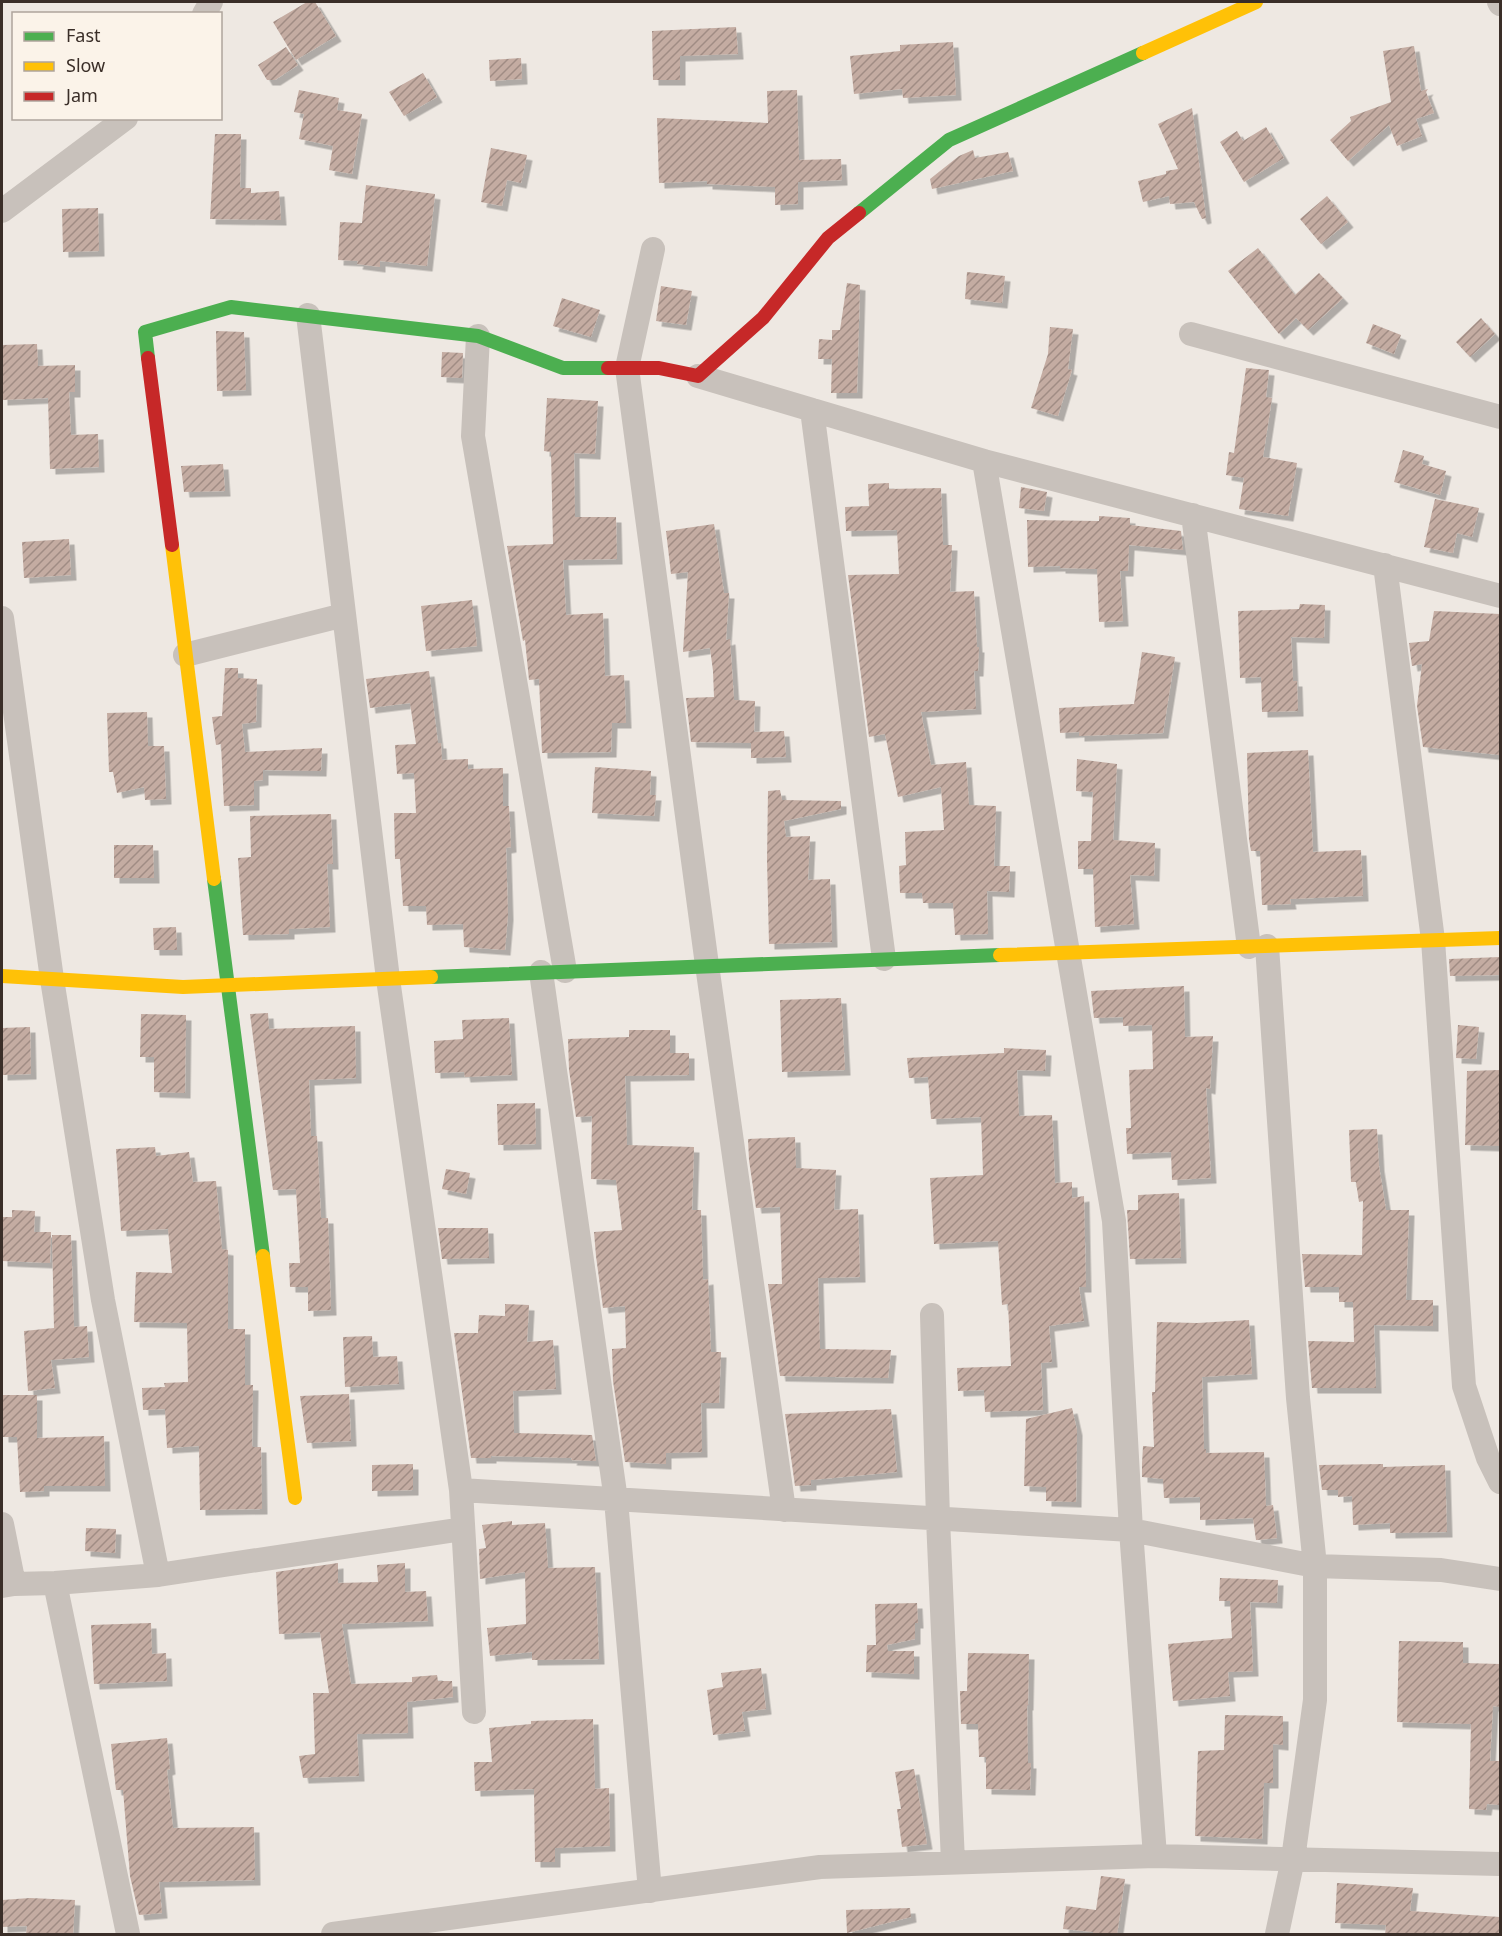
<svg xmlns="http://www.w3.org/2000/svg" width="1502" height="1936" font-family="'Noto Sans',sans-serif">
<defs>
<pattern id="building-hatch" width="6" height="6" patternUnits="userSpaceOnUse" patternTransform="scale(1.5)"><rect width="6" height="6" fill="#c4aca2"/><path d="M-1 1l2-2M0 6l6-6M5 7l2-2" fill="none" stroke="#a08c84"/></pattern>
<filter id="shadow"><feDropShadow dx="5.5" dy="5.5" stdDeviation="0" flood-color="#0004"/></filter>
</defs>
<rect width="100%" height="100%" fill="#eee8e2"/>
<path fill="url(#building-hatch)" filter="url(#shadow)" d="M307 2H315L336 36 296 60 273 22Z
M736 27 738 54 680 56V80H653L652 31Z
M953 42 956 95 903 98 902 89 854 94 850 56 900 51V45Z
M1414 46 1421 91 1428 89 1426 92 1434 113 1416 119 1422 136 1397 146 1389 125 1348 161 1330 140 1351 121 1350 117 1391 102 1383 51Z
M286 47 298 65 275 80H267L258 65Z
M521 58 522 79 490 81 489 60Z
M423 73 437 97 404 116 389 92Z
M299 90 339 98 337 110 362 114 352 174 329 170 333 146 299 139 304 114 294 112Z
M797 90 799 160 841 159 842 180 798 182V204L775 205V187L707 184V181L659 183 657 118 768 123 767 91Z
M1192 108 1206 218 1202 219 1194 202 1170 204 1169 196 1143 202 1138 181 1166 174V171L1178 169 1158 124Z
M1266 127 1284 158 1244 182 1220 142 1237 131 1243 141Z
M215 134H241L240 188H251V193L279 191 281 220 210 219Z
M491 148 527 155 521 183 507 180 502 206 481 202Z
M973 150 975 158 1008 152 1013 171 932 189 930 179 959 156Z
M366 185 435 194 427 266 380 261V267L357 264 358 261 338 260 340 222 362 223Z
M1327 196 1348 222 1321 244 1300 219Z
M98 208 99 251 63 252 62 209Z
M1258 248 1295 295 1319 273 1343 298 1308 330 1296 318 1279 334 1228 271Z
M967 272 1005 276 1002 303 965 299Z
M847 283 860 285 857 393H831L832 359H818L819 339 832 340V330H840Z
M661 286 692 291 686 325 656 321Z
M562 298 600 310 591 337 553 326Z
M1481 318 1495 334 1470 357 1456 342Z
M1373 324 1401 335 1394 354 1366 343Z
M1050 327 1073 329 1068 369 1072 370 1058 416 1031 408 1048 354Z
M216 331 244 332 246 390 217 391Z
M37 344 38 366 75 365V392H69L71 435 98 434 99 467 50 469 48 398 2 400V345Z
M442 352 463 353 462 378 441 377Z
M1246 368 1269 370 1266 397 1272 398 1263 457 1297 463 1288 516 1239 509 1244 478 1226 475 1229 452 1234 453Z
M547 398 598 401 595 454 574 453 575 517H616L617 559 563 560 566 615 603 613 605 676 624 675 626 723H612L611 752 542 753 539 679 529 680 525 640 523 641 507 546 553 544 551 452 544 451Z
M1403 450 1424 456 1422 464 1446 471 1440 495 1394 482Z
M223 464 225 491 184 492 181 466Z
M889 483V489L941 488 943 545H952L950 592 974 591 977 647H979L978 671H974L976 709 921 712 931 765 966 762 969 805 996 806 994 866H1010L1009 892 987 891 988 934 955 935 953 903H923L922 893H900L899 866 906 865 905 832 944 830 941 787 898 797 885 734 869 737 848 575 899 574 897 530 846 531 845 507 869 506 868 484Z
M1021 487 1047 492 1044 511 1019 508Z
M1435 499 1479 508 1472 537 1457 533 1453 553 1424 547Z
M1099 516 1130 518V525L1181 531 1183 550 1129 545 1128 571H1120L1123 621 1099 622 1097 569 1060 568V566L1028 567 1027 520 1099 521Z
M714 524 724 593H729L726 640 730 639 734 700 755 701 754 732 784 731 786 757 751 758V743L691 742 686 698 714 697 713 671 710 648 683 652 688 572 671 574 666 531Z
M69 539 71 575 24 578 22 542Z
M472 600 477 646 426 651 421 606Z
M1300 604 1325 605 1324 638 1291 637 1293 681H1297L1298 711 1262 712 1261 677 1240 678 1238 611 1299 609Z
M1434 611 1500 614V755L1423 747 1417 706 1422 664 1412 666 1409 643 1429 641Z
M1142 652 1175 657 1163 733 1079 736V732L1060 733 1059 708 1134 704Z
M225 668H238V678L257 679 256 722 242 724 245 752 322 748 321 771 263 770V780L254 781V805L224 806 221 744 216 745 212 717 222 716Z
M429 671 438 743H441L442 760 468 759V769L503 768V806H509L511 847 506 848 508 915 505 950 464 947 463 924 427 925 426 906H403L400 859H395L394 813H416L414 773 397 774 395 745 416 744 410 703 370 708 366 679Z
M147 712 148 746H164L166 799 145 800 144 787 117 793 113 772H109L107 713Z
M1308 750 1313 852 1361 850 1363 896 1290 899 1291 904 1262 905 1260 851H1251L1249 839 1247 753Z
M1077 759 1117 764 1113 840 1155 843 1154 876 1130 875 1134 924 1095 927 1093 869H1078V841H1091L1093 792 1076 791Z
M595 767 651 771 650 795H656L654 816 592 813Z
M780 790 782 800 841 801V809L784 821 786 837 810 836 808 880 830 879 832 942 769 944 767 860 768 791Z
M331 814 333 864H327L330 927 289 929V934L243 935 238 858 251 857 250 816Z
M114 845H153L154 878H114Z
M176 927 177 950H154L153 928Z
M1500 957V975L1450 976 1449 959Z
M1184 986 1185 1037 1213 1036 1210 1089 1206 1088 1211 1178 1172 1180 1171 1152 1127 1154 1126 1128H1131L1129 1070 1153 1069 1152 1025 1123 1026V1017L1094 1018 1091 991Z
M841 998 845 1070 782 1072 780 1000Z
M268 1013 269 1029 355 1026 356 1078 309 1080 311 1136H317L321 1218H328L331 1310 308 1311V1287H290L289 1263H300L296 1189 273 1190 250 1014Z
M141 1014 186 1015 185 1093 154 1092V1057H140Z
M509 1018 512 1075 465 1077 464 1072 435 1073 434 1041 463 1039 462 1020Z
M1458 1025 1479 1027 1476 1059 1456 1058Z
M30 1027 31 1074 2 1075V1028Z
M629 1030H670V1053H689V1075L625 1076 627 1145 694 1147 692 1210H701L703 1280 708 1279 711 1352H721L719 1403H701L702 1452 666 1453V1464L625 1462 613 1381 612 1349 626 1348 625 1306 603 1308 596 1256 594 1232 622 1230 616 1180 591 1179 592 1116 576 1117 569 1070 568 1039 629 1037Z
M1004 1048 1046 1050 1045 1071 1017 1070 1019 1116 1052 1115 1055 1183 1072 1182V1198L1084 1196 1086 1287H1079L1084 1321 1049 1326 1052 1362 1041 1363 1043 1410 985 1412 984 1390 958 1391 957 1368 1011 1366 1008 1304 1002 1305 998 1241 934 1244 930 1178 983 1175 981 1117 931 1119 928 1077 909 1078 907 1058 1004 1053Z
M1500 1070V1146L1465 1145 1467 1071Z
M535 1103 536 1144 498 1145 497 1104Z
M1377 1129 1379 1166 1386 1210H1409L1406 1300H1433V1326L1374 1325 1376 1388H1312L1308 1341 1354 1342 1353 1302H1339V1287H1305L1302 1254 1362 1255 1363 1201 1359 1202 1356 1182H1351L1349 1130Z
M795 1137 796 1168 836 1170 834 1210 858 1209 860 1277 818 1278 820 1349 891 1350 888 1378 780 1376 768 1284H782L780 1207 756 1208 749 1160 748 1139Z
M155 1147 156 1156 189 1152 193 1182 216 1181 222 1249 228 1250V1329H245V1385H253L252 1447H261L262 1509 200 1510 199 1446 167 1448 165 1409 143 1410 142 1388 165 1387 164 1383 188 1382 187 1323 134 1322 136 1272 172 1273 168 1229 121 1231 116 1149Z
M446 1169 470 1173 466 1194 442 1189Z
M1179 1193 1181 1258 1130 1259 1127 1210H1138V1195Z
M12 1210 35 1211 34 1232H51L50 1263 2 1261V1217H12Z
M438 1228H488L489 1258 442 1259Z
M52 1235H71L74 1327 87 1326 89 1357 51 1360 55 1388 28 1391 24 1331 54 1328Z
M505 1304 529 1305 527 1342 553 1340 556 1389 513 1391 514 1433 592 1435 596 1461 571 1460 572 1458 491 1456V1458H471L454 1333H478L479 1315 505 1316Z
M1249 1320 1252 1374 1202 1377 1204 1449H1206V1453L1264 1452 1266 1506 1273 1505 1277 1538 1258 1540H1256L1253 1518 1200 1520V1497L1164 1498 1163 1479 1142 1477V1464L1143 1446 1154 1447 1152 1392H1155L1157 1322 1197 1323Z
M372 1336 373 1357 397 1356 399 1384 345 1387 343 1337Z
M349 1394 351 1441 307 1443 300 1396Z
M2 1395H37V1438L104 1436 105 1486H44V1491L20 1492 17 1437H3Z
M1072 1408 1077 1430 1076 1502 1046 1501V1487L1024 1486 1026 1419Z
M891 1409 897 1472 811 1480V1485L795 1486 785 1414Z
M413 1464V1490L372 1491V1465Z
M1383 1464V1467L1445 1465 1447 1532 1390 1533V1523L1353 1525 1352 1496 1338 1497V1490H1322L1319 1465Z
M512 1521V1525L545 1523 548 1568 595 1567 599 1659 532 1660V1652L490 1656 487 1628 526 1624 525 1572 480 1579 479 1549 486 1548 482 1525Z
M86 1528 116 1529 115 1553 85 1551Z
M338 1563V1583L378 1582 377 1565 405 1563V1592L426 1591 428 1621 342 1624 351 1684 412 1682V1677L437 1675 438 1681H452L453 1697 407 1702 408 1733 357 1734 359 1776 303 1778 299 1756 315 1754 313 1693H329L320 1632 279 1634 276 1572Z
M1220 1578 1278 1580 1277 1603 1250 1602 1253 1671 1228 1672 1230 1696 1173 1701 1168 1644 1232 1638 1230 1601H1219Z
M917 1603 918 1623H915V1639L887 1645 888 1651H914V1674L866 1672 867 1645H876L875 1604Z
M151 1623 152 1654 166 1653 167 1681 94 1684 91 1625Z
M1399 1641 1463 1642V1663L1500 1664V1707L1493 1706 1490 1761H1500V1805L1487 1804 1486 1810 1469 1809 1471 1724 1397 1722Z
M968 1653 1029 1654 1028 1705H1027L1028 1763H1031L1030 1790 986 1789V1757H979L978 1724H961L960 1691H967Z
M761 1668 766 1709 742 1712 745 1731 713 1735 707 1690 723 1687 721 1673Z
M1225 1715 1283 1716V1745L1273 1744V1783H1264L1262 1839 1195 1836 1198 1751 1224 1750Z
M593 1719 595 1789 609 1788 610 1846 555 1848V1862H535L534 1789 475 1791 474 1762H492L489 1728 531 1724V1721Z
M167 1738 170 1769 167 1770 173 1828 254 1827 255 1880 159 1882 162 1913 139 1915 130 1876 123 1790H116L111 1744Z
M914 1769 927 1844 902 1847 897 1809H901L895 1772Z
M1101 1876 1125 1879 1117 1935H1093V1932L1063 1929 1066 1906 1096 1910Z
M1337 1883 1413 1888 1410 1911 1500 1917V1935H1385L1386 1925 1335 1923Z
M30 1898 75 1900 73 1935H26L27 1926 2 1927V1900Z
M910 1908 911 1917 847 1933 846 1910Z"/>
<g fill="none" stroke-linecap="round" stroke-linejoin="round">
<path stroke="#c8c1bb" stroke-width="24" d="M1499 2 1500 4
M204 14 211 2
M2 211 126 118
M653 249 627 368 707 965 784 1510
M308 315 388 979 461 1490 474 1712
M1191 334 1500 417
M478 336 473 436 565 971
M698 376 984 461 1500 596
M812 410 884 959
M984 461 1114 1221 1131 1530 1155 1856
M1193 515 1249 947
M1385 565 1433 940 1464 1386 1488 1458 1500 1482
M2 618 52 979 103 1300 158 1575
M185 655 344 615
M1267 946 1298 1398 1315 1566V1700L1293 1859 1277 1934
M541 972 616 1500 650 1891
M932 1315 938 1519 953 1862
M461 1490 1131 1530 1315 1566 1441 1570 1500 1579
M2 1524 14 1584
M55 1583 128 1934
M2 1586 14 1584 55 1583 158 1575 463 1529
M333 1934 820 1867 1155 1856 1500 1864"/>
<path stroke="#4caf50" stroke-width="14" d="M859 213 949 140 1143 53
M148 358 145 332 231 307 478 336 563 368H608
M214 879 263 1256
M431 977 1000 955"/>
<path stroke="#ffc107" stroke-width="14" d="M1143 53 1256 2
M172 545 214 879
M1000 955 1500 938
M2 976 183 987 431 977
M263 1256 295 1498"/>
<path stroke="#c62828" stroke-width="14" d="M148 358 172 545
M608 368H659L698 376 763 318 828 238 859 213"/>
</g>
<rect width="1502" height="1936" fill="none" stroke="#3a2e28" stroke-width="6"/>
<rect x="12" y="12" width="210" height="108" fill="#fbf3e9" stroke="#aea49c" stroke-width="1.5"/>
<rect x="24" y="32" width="30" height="9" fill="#4caf50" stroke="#aea49c" stroke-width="1.5"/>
<text x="66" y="42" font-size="18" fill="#3a2e28">Fast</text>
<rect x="24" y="62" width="30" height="9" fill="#ffc107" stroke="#aea49c" stroke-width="1.5"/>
<text x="66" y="72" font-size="18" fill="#3a2e28">Slow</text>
<rect x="24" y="92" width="30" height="9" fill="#c62828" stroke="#aea49c" stroke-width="1.5"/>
<text x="66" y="102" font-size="18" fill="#3a2e28">Jam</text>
</svg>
